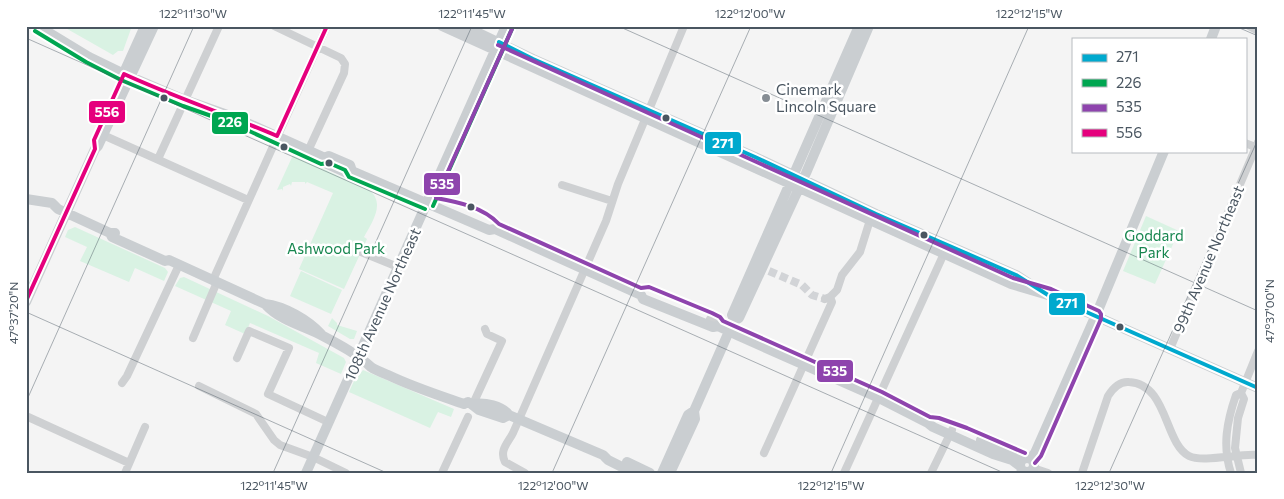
<svg xmlns="http://www.w3.org/2000/svg" width="1284" height="499" font-family="Commissioner,sans-serif">
<rect width="100%" height="100%" fill="#f4f4f4"/>
<path fill="#d9f2e3" d="M62 26H132L123 51H118L113 55Z
M293 155 369 190C386 203 372 222 364 237L367 239 344 289 299 269 333 193 307 182 305 184V182H292L291 186 290 184 283 187V191L282 189 277 190Z
M1146 216 1179 231 1155 284 1123 271Z
M75 227 165 268 168 272 164 281 135 268 129 282 80 261 87 247 65 237 68 230Z
M301 271 342 290 331 314 290 296Z
M184 277 268 316 344 358 346 362 341 374 316 363 319 353 250 323 245 334 225 325 231 311 175 286 180 278Z
M332 318 337 323V325L357 331 354 339H350L328 326Z
M363 370 454 409 451 417 438 412 430 428 349 392 354 381Z"/>
<g fill="none" stroke-linecap="round" stroke-linejoin="round">
<path stroke="#d2d4d7" stroke-width="8" stroke-dasharray="8 4" stroke-linecap="butt" d="M769 271 802 285 812 295 825 299"/>
<path stroke="#ced0d2" stroke-width="8" d="M274 26 341 58 345 64 344 73 308 151
M1249 26 1258 31
M103 135 248 200
M1245 143 1258 148
M158 159 219 26
M562 185 612 201
M361 252 398 267
M213 280 327 26
M825 299 830 297 837 290 842 275 860 252 870 220
M710 319 716 322 718 326
M193 338 217 282
M1170 349 1258 142
M237 358 249 331 289 348 268 394 328 422
M122 383 127 376 179 265
M199 386 256 414 274 440 280 445 313 457 346 473
M473 404 502 341 487 334 485 329
M26 416 129 463
M764 453 832 302 830 297
M1033 468 1048 473
M125 473 145 427
M442 473 468 417
M525 473 505 462C499 450 508 443 513 433L606 221 618 184 684 26
M844 473 946 249
M931 473 952 430
M1024 473V471
M1082 473 1108 396C1113 388 1119 381 1129 382 1168 384 1164 443 1189 456 1203 463 1240 453 1258 455
M1231 473C1222 446 1227 421 1236 395L1241 393 1258 351
M1241 473 1235 448 1238 418 1244 399 1241 393"/>
<path stroke="#caced1" stroke-width="10" d="M38 26 89 57 124 74 185 100 236 118 323 157
M442 26 1011 284 1048 295 1258 388
M464 26 533 59 755 157 876 214 1016 275 1036 288
M1211 39 1216 26
M121 79 145 26
M352 171 347 173 327 164 324 158 329 156 350 165 352 171 489 230 495 229 641 295 643 299 713 327 718 326 739 336 879 398 928 423 933 427 993 454 1012 460 1020 466
M26 199 52 203 58 209 110 233H115
M110 233 112 237 165 261 169 260 265 304C284 306 308 320 321 334
M26 302 95 149 98 146 154 26
M266 305C281 321 304 326 323 336 340 345 357 354 371 367 375 370 383 373 388 375 413 387 438 395 464 404L468 402
M734 320 739 318 806 173 869 26
M470 403 479 410 503 418 509 415
M473 404C485 402 502 406 509 415L603 455 608 460 634 473
M981 440 1023 459
M1020 465a7 7 0 1 1 14 0a7 7 0 1 1-14 0Z
M1030 459 1035 453 1099 308 1164 151
M627 462 650 473
M306 473 506 26
M662 473 688 415 694 411
M670 473 695 419 694 411 734 320 732 315 859 26"/>
<g stroke="#fff" stroke-width="8">
<path id="bus-1" d="M499 42 533 59 755 157 876 214 1016 275 1048 295 1258 388"/>
</g>
<g stroke="#fff" stroke-width="8">
<path id="bus-2" d="M35 31 86 62 121 80 183 106 234 124 321 164 329 163 345 170 349 177 425 209
M433 206 512 29"/>
</g>
<g stroke="#fff" stroke-width="8">
<path id="bus-3" d="M512 29 436 198C458 202 483 207 499 224L641 288 649 287 712 313 720 317 723 321 882 392 930 417 939 418 967 428 1025 453
M498 45 1013 278 1051 289 1099 311 1101 314V319L1041 456 1035 463"/>
</g>
<g stroke="#fff" stroke-width="8">
<path id="bus-4" d="M277 136 327 26
M26 301 95 149 94 140 124 74C174 97 226 114 277 136"/>
</g>
<use href="#bus-1" stroke="#00a9ce" stroke-width="4"/>
<use href="#bus-2" stroke="#00a651" stroke-width="4"/>
<use href="#bus-3" stroke="#8e44ad" stroke-width="4"/>
<use href="#bus-4" stroke="#e5007d" stroke-width="4"/>
</g>
<path fill="none" stroke="#4a5661" stroke-width="1" stroke-opacity="0.45" d="M618 26 1258 311M1235 26 1258 36M26 38 1004 473M26 312 387 473M26 402 194 26M273 473 472 26M552 473 751 26M831 473 1029 26M1109 473 1258 139"/>
<g fill="#4a5661" stroke="#fff" stroke-width="2">
<circle cx="164" cy="98" r="4.5"/>
<circle cx="666" cy="118" r="4.5"/>
<circle cx="284" cy="147" r="4.5"/>
<circle cx="329" cy="163" r="4.5"/>
<circle cx="471" cy="207" r="4.5"/>
<circle cx="924" cy="235" r="4.5"/>
<circle cx="1120" cy="327" r="4.5"/>
</g>
<circle fill="#868d94" stroke="#fff" stroke-width="2" cx="766" cy="98" r="5"/>
<g text-anchor="middle" dominant-baseline="central" stroke-width="5" stroke-linejoin="round" paint-order="stroke">
<g font-size="15" fill="#4a5661" stroke="#fff" text-anchor="start">
<text x="776" y="89">Cinemark<tspan x="776" dy="17">Lincoln Square</tspan></text>
</g>
<g font-size="15" fill="#17864f" stroke="#fff">
<text x="1154" y="235">Goddard<tspan x="1154" dy="17">Park</tspan></text>
<text x="336" y="248">Ashwood Park</text>
</g>
<g font-size="15" fill="#4a5661" stroke="#fff">
<text transform="translate(1208 259) rotate(-67)">99th Avenue Northeast</text>
<text transform="translate(382 304) rotate(-66)">108th Avenue Northeast</text>
</g>
</g>
<g stroke="#fff" stroke-width="2">
<rect x="88" y="100" width="38" height="24" rx="5" fill="#e5007d"/>
<rect x="211" y="111" width="38" height="24" rx="5" fill="#00a651"/>
<rect x="704" y="131" width="38" height="24" rx="5" fill="#00a9ce"/>
<rect x="423" y="172" width="38" height="24" rx="5" fill="#8e44ad"/>
<rect x="1048" y="292" width="38" height="24" rx="5" fill="#00a9ce"/>
<rect x="816" y="359" width="38" height="24" rx="5" fill="#8e44ad"/>
</g>
<g font-size="14" text-anchor="middle" font-weight="bold" fill="#fff">
<text x="107" y="117">556</text>
<text x="230" y="127">226</text>
<text x="723" y="148">271</text>
<text x="442" y="189">535</text>
<text x="1067" y="308">271</text>
<text x="835" y="376">535</text>
</g>
<rect width="1284" height="499" fill="none" stroke="#ffffff" stroke-width="55"/>
<rect x="1072" y="38" width="175" height="115" fill="#ffffff" stroke="#b7bbc0"/>
<rect x="1082" y="54" width="25" height="8" fill="#00a9ce" stroke="#b7bbc0"/>
<text x="1116" y="62" font-size="15" fill="#4a5661">271</text>
<rect x="1082" y="79" width="25" height="8" fill="#00a651" stroke="#b7bbc0"/>
<text x="1116" y="88" font-size="15" fill="#4a5661">226</text>
<rect x="1082" y="104" width="25" height="8" fill="#8e44ad" stroke="#b7bbc0"/>
<text x="1116" y="112" font-size="15" fill="#4a5661">535</text>
<rect x="1082" y="129" width="25" height="8" fill="#e5007d" stroke="#b7bbc0"/>
<text x="1116" y="138" font-size="15" fill="#4a5661">556</text>
<rect x="28" y="28" width="1228" height="444" fill="none" stroke="#4a5661" stroke-width="2"/>
<g font-size="12" text-anchor="middle" fill="#4a5661">
<text x="193" y="18">122°11'30"W</text>
<text x="472" y="18">122°11'45"W</text>
<text x="750" y="18">122°12'00"W</text>
<text x="1029" y="18">122°12'15"W</text>
<text transform="translate(1270 311) rotate(-90)" y="4">47°37'00"N</text>
<text transform="translate(14 313) rotate(-90)" y="4">47°37'20"N</text>
<text x="274" y="490">122°11'45"W</text>
<text x="553" y="490">122°12'00"W</text>
<text x="831" y="490">122°12'15"W</text>
<text x="1110" y="490">122°12'30"W</text>
</g>
</svg>
